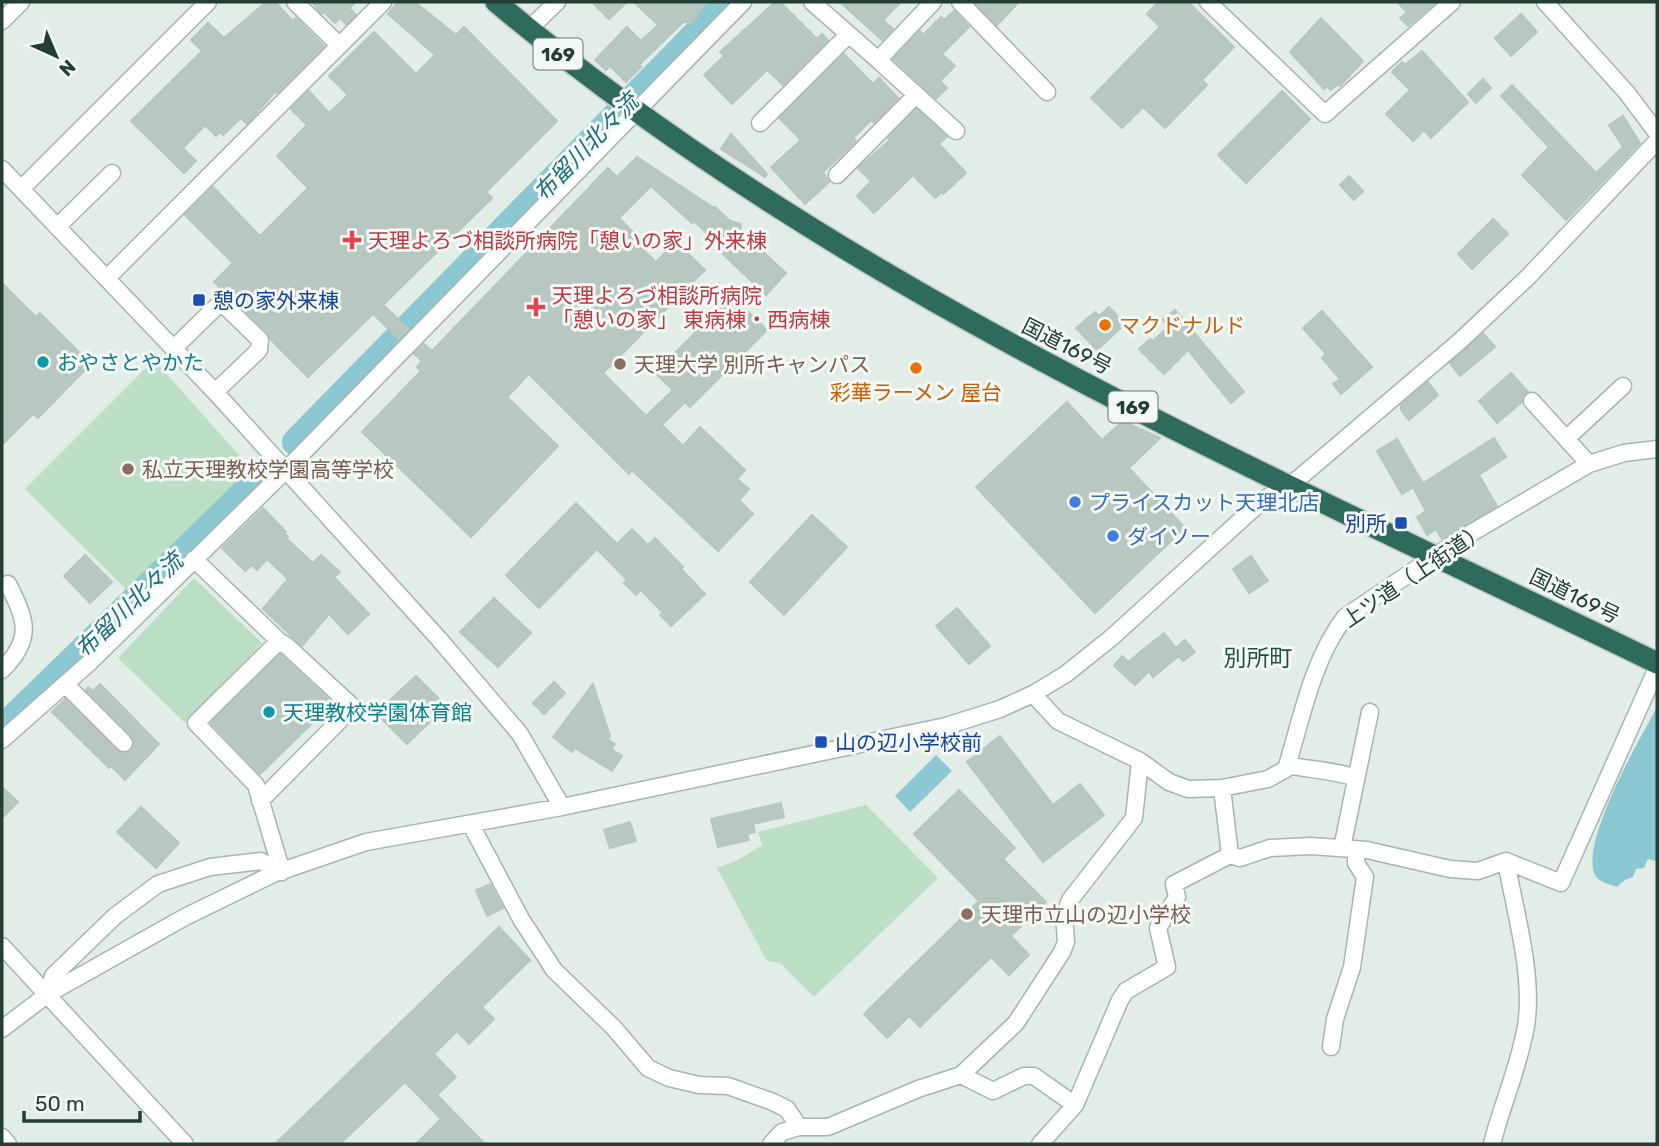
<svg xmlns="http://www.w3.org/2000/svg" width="1659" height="1146" font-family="Rubik,'Noto Sans JP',sans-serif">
<rect width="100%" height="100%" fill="#e3ede8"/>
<path fill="#bcdec5" d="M154 360 247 464 246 478 132 595 25 489Z
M194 578 262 643 185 723 118 658Z
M866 805 938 878 814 997 780 963 767 961 717 868 738 860 762 845 758 832Z"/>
<path fill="#8cc8d2" d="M1657 707V858L1655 861 1648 859 1644 868 1636 869 1633 877 1625 880 1617 887C1609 884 1597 882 1594 873 1582 839 1639 740 1657 707Z
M936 755 952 771 910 812 895 796Z"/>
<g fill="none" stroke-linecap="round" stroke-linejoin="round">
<path stroke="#8cc8d2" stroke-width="28" d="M296 442 728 2
M2 729 257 481"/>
</g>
<path fill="#b8c8c1" stroke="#b6c7bf" stroke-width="2" d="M266 2H275L293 21 296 18 324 46 277 93 275 92 247 124 241 118 223 135 220 132 216 136 205 125 183 148 196 161 184 173 131 121 202 51 191 40 208 23 224 38Z
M312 2H356L349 8 356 15 346 24 340 18 335 23 324 12 322 14Z
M398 2H415L456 35 464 27 557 121 486 192 492 198 383 305 409 329 399 339 373 314 308 377 270 339 267 332 214 282 233 263 185 215 213 187 260 236 308 188 277 156 307 125 291 109 309 91 329 113 348 95 329 76 374 32 416 74 435 55 388 14Z
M592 2H627L609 19Z
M634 2H707L695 14 698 16 689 24 686 21 681 24 639 65 641 67 626 82 610 66 606 70 595 60 627 27 641 41 658 25Z
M775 2H780L817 39 822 34 828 40 783 85 767 70 732 104 704 75 724 56 720 52Z
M840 2H901L883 20 893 29 882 40Z
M974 2H1019L997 25Z
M1158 2H1188L1234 47 1202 80 1207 85 1165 128 1143 107 1122 128 1091 98 1160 27 1147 14Z
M1397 2H1436L1408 26 1400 18 1407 12Z
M954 11 969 27 942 54 955 66 940 81 947 88 936 99 893 59 920 31 923 35 941 17 944 20Z
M1521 14 1537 32 1511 56 1495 38Z
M1321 18 1363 61 1340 86 1338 84 1331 90 1327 86 1324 89 1290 52Z
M1422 51 1468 102 1431 138 1424 130 1413 141 1386 114 1410 90 1392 72 1402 62 1405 65Z
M844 54 873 84 879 78 898 98 874 123 871 120 853 138 856 141 823 172 829 182 805 204 771 167 801 140 779 118Z
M1483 79 1491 88 1476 103 1468 94Z
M1512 85 1596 173 1623 147 1609 125 1623 116 1640 143 1566 220 1522 175 1549 147 1501 96Z
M1282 91 1310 119 1246 183 1218 155Z
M917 109 947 137 939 144 966 173 943 194 942 192 935 198 913 175 874 213 857 196 871 181 858 168 890 140 888 138Z
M731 134 767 174 765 177 721 149Z
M637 157 714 208 715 207 730 221 741 224 740 231 786 273 766 295 723 254 725 251 694 221 692 223 651 186 619 218 634 233 630 237 656 262 676 242 705 270 603 373 646 416 673 390 655 373 732 296 767 330 690 407 685 402 662 425 683 446 700 427 745 470 737 479 749 489 739 500 753 514 718 551 632 470 629 474 529 374 507 397 558 446 471 537 362 432 421 371 417 367 422 361 414 354 424 344 432 351 608 168 617 177Z
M1349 176 1363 191 1354 200 1340 185Z
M1493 219 1508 234 1472 269 1458 254Z
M2 283 36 317 40 313 87 360 83 364 87 368 38 418 33 414 2 445Z
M1109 307 1125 324 1097 350 1076 328 1095 312 1099 316Z
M1175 310 1244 392 1231 403 1188 350 1164 374 1139 349 1150 339 1153 341 1168 327 1163 320Z
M1322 311 1372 367 1341 394 1333 384 1340 379 1322 358 1326 354 1303 328Z
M1483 333 1495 347 1460 376 1450 363Z
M1511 373 1528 392 1522 397V402L1497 423 1479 401Z
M1428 382 1438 395 1409 420 1401 410V405Z
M1067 402 1102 440 1123 421 1160 438 1129 468 1185 528 1095 613 976 487Z
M1494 438 1506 457 1479 475 1497 506 1442 539 1436 529 1427 535 1417 517 1426 511 1414 489Z
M1397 439 1422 482 1402 494 1377 451Z
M576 503 617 544 632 529 648 545 655 538 683 567 681 569 705 594 671 626 660 615 663 613 641 590 636 595 624 583 627 580 597 549 539 608 506 575Z
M263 508 286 532 284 533 288 537 287 539 313 563 321 555 330 563 340 572 334 577 369 614 348 634 329 614 302 646 263 609 288 579 267 559 257 570 252 565 245 571 222 548Z
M812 515 847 547 784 615 750 582Z
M85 555 112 582 90 603 64 576Z
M1251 556 1268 581 1249 593 1233 569Z
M494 598 531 633 498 667 460 632Z
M957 608 990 646 969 664 936 626Z
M1164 633 1176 648 1185 640 1195 652 1183 661 1179 656 1153 677 1149 671 1135 685 1114 666 1122 656 1128 662Z
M280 654 333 703 260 774 211 723Z
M416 676 446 706 407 744 376 713Z
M554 682 565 693 544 714 533 703Z
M100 684 159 744 125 780 111 766 109 768 52 712 65 699 117 750 127 753 134 746 132 736 86 690 88 687 93 691Z
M593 684 610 736 608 740 615 744 611 749 622 756 612 771 575 748 572 752 553 737Z
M1000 736 1053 805 1080 784 1104 815 1043 862 967 762Z
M2 787 18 802 2 818Z
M959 790 1015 848 1003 859 1046 902 1011 936 1029 955 1009 975 991 957 920 1027 909 1016 887 1038 864 1014 979 901 914 834Z
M781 803 784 817 753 824 755 832 747 834 749 840 718 847 711 819Z
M141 807 179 843 156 868 117 832Z
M630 822 636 841 610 848 604 830Z
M490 884 503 908 487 916 476 890Z
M499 927 530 960 482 1007 494 1019 469 1044 457 1031 434 1054 456 1077 437 1095 485 1144H416L441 1119 405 1082 340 1144H275Z"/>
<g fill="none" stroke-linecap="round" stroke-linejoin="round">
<g stroke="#a6b5af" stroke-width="19">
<path id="minor" d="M295 2 339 45
M812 2 878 60 933 2
M960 2 1047 92
M1208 2 1325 114 1452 2
M1545 2 1627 93 1657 133
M2 21 21 2
M529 29 557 2
M878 60 956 131
M760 123 848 35
M2 169 215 392 439 639 520 734 562 807
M837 175 916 95
M22 188 208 2
M58 226 112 173
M107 278 383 2
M174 348 216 307 224 305 260 340 259 350 215 392
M1532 401 1589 464
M1567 438 1623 386
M194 559 279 641 196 723 256 785 282 872
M2 670C34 638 26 620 8 584
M65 684 124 743
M1033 694 1058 721 1140 761 1169 782 1188 789 1222 788 1268 779 1286 769C1302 718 1312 660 1345 617L1456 542 1589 464 1624 453 1657 449
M2 740 89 663 285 471 743 2
M1287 765C1311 770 1334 770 1356 778
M1222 788 1230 855 1240 858 1270 848 1311 846 1367 850 1450 869 1478 871 1506 861 1561 883 1657 668
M260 801 353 707 287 646 279 641
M471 825 521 919 554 970 614 1028 648 1068 669 1078 699 1085 728 1086 773 1102 787 1109 799 1127
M1342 848 1370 712
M2 946 185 1144
M48 994 53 976 115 916 158 884 210 867 261 861 282 872
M2 1029 48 994 185 917 273 874 366 842 562 807 946 726 1000 709 1033 694 1066 674 1111 638 1263 500 1298 479 1460 341 1528 277 1657 141
M1331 1047 1335 1019 1352 967 1365 877 1356 863V849
M961 1075 993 1091 1024 1076H1034L1075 1105
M2 1137 8 1144
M771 1144 782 1132 799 1127H828L918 1089 961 1075 1016 1023 1062 952 1066 942 1064 916 1070 900 1134 818 1140 761
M1040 1144 1075 1105 1120 1000 1126 991 1167 967 1158 928 1177 897 1174 884 1230 855
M1492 1144C1502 1104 1519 1067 1526 1026 1534 975 1515 912 1506 861"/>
</g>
<g stroke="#c1c9c7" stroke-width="24">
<path id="highway" d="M496 2C840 291 1257 468 1657 663"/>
</g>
<use href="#minor" stroke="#fff" stroke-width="16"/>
<use href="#highway" stroke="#2f6b5d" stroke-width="21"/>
</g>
<g fill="#e0444e" stroke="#f4f9f6" stroke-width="2.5">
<path d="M348.5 229.5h7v7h7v7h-7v7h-7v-7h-7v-7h7z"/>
<path d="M532.5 296.5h7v7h7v7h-7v7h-7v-7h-7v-7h7z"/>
</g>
<g fill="#1a4fb4" stroke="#f4f9f6" stroke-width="2.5">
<rect x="192" y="293" width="14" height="14" rx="3.5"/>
<rect x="1394" y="516" width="14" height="14" rx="3.5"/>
<rect x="814" y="735" width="14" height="14" rx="3.5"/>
</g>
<g fill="#e8710a" stroke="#f4f9f6" stroke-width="2.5">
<circle cx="1105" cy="325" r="7"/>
<circle cx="916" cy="368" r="7"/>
</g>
<g fill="#0f9aa8" stroke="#f4f9f6" stroke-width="2.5">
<circle cx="43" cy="362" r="7"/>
<circle cx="269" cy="712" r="7"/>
</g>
<g fill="#8d6e63" stroke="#f4f9f6" stroke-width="2.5">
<circle cx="620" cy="364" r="7"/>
<circle cx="128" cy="469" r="7"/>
<circle cx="967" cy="914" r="7"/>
</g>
<g fill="#3f7fe0" stroke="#f4f9f6" stroke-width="2.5">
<circle cx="1075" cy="502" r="7"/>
<circle cx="1113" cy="536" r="7"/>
</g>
<g text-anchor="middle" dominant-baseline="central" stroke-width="6" stroke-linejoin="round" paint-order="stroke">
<g fill="#f4f9f6" stroke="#627670" stroke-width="2">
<rect x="533.5" y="38.5" width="49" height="31" rx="5"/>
<rect x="1108.5" y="391.5" width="49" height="31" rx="5"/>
</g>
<g font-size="19" font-weight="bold" fill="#233e36">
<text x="558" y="54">169</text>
<text x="1133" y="407">169</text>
</g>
<g font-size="21" fill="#be3a42" stroke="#f4f9f6" text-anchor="start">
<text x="368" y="240">天理よろづ相談所病院「憩いの家」外来棟</text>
<text x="552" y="295">天理よろづ相談所病院<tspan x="552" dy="24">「憩いの家」 東病棟・西病棟</tspan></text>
</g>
<g font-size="21" fill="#164399" stroke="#f4f9f6" text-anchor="start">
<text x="213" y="300">憩の家外来棟</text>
<text x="1387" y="523" text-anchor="end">別所</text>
<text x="835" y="742">山の辺小学校前</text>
</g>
<g font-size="21" fill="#c56008" stroke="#f4f9f6" text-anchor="start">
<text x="1119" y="325">マクドナルド</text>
<text x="916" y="392" text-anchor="middle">彩華ラーメン 屋台</text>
</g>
<g font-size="21" fill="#233e36" stroke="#f4f9f6">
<text transform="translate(1067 346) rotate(27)">国道169号</text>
<text transform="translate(1414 575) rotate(-34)">上ツ道（上街道）</text>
<text transform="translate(1575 596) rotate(26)">国道169号</text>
</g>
<g font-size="21" fill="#0d838f" stroke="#f4f9f6" text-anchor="start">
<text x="57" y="362">おやさとやかた</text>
<text x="283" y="712">天理教校学園体育館</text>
</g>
<g font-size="21" fill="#785e54" stroke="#f4f9f6" text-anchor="start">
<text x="634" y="364">天理大学 別所キャンパス</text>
<text x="142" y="469">私立天理教校学園高等学校</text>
<text x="981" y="914">天理市立山の辺小学校</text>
</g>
<g font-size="21" fill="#366cbe" stroke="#f4f9f6" text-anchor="start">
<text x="1089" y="502">プライスカット天理北店</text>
<text x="1127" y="536">ダイソー</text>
</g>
<g font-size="23" font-style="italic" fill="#1d6d7b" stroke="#f4f9f6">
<text transform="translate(586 147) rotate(-46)">布留川北々流</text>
<text transform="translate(129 605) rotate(-44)">布留川北々流</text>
</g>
<g font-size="23" fill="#1e5143" stroke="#f4f9f6">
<text x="1258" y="658">別所町</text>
</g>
</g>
<rect width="1659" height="1146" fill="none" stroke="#233e36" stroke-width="7"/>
<g transform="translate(56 56) rotate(136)" stroke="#f4f9f6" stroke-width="5" paint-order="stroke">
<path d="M0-5L12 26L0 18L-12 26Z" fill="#233e36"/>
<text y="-10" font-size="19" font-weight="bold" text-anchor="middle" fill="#233e36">N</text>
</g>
<path d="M24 1111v10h116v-10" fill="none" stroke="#233e36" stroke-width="3.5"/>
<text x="35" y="1111" font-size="21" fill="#233e36" stroke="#f4f9f6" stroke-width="5" paint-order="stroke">50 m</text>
</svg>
